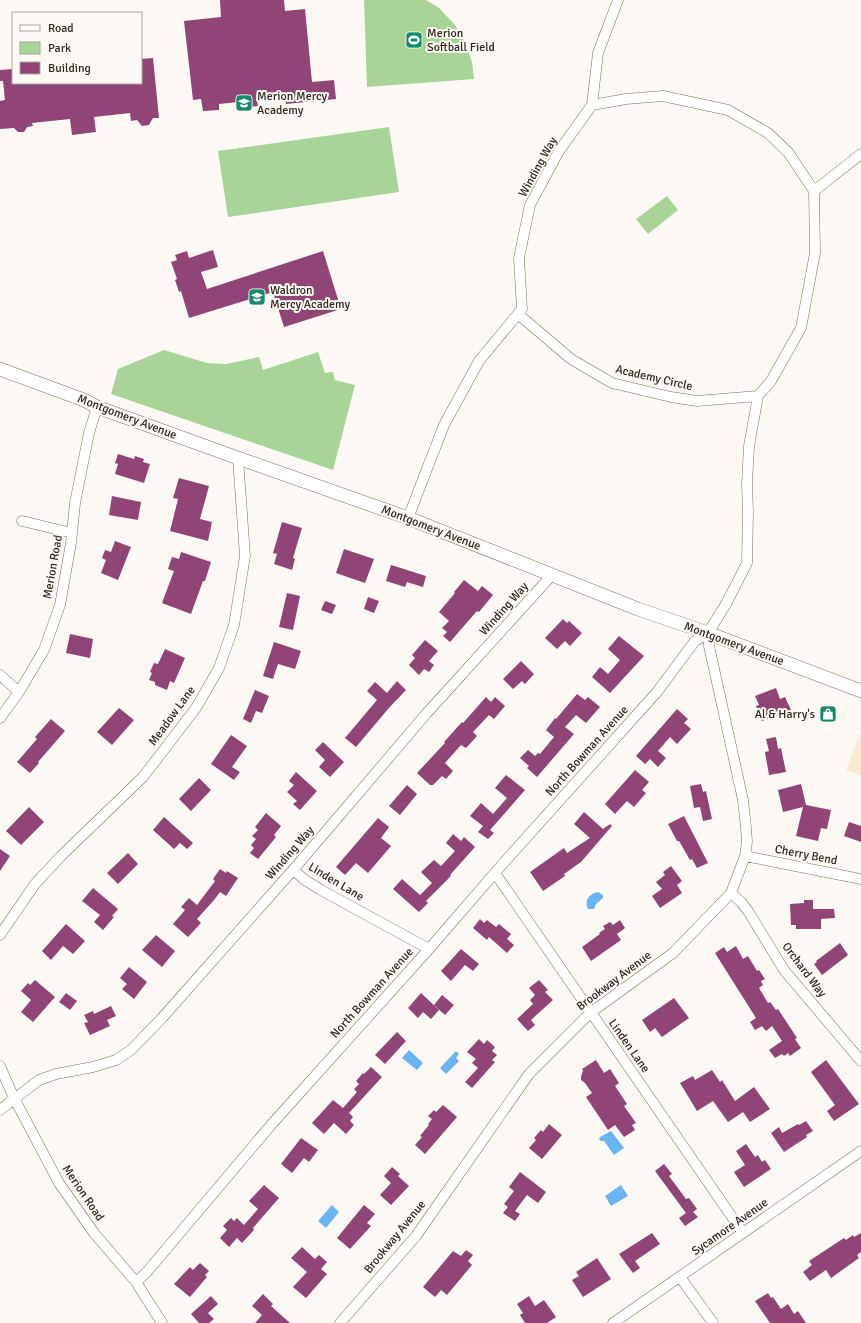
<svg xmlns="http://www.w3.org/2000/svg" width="861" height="1323" font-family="Signika,sans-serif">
<rect width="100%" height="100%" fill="#fcf9f4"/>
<path fill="#fcead0" d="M861 732V775L846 770Z"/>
<path fill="#a8d497" d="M364 0H426L439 8 455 25 466 44 472 62 474 79 367 87Z
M389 127 399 192 228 217 218 151Z
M667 196 678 210 648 234 636 219Z
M164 350 207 363 226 364 259 357 263 370 318 352 325 373 333 372 335 380 355 385 333 470 111 394 118 369Z"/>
<path fill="#69b4f3" d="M598 892 603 895V898L596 904 594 909H588C584 900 589 894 598 892Z
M409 1050 423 1063 417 1070 402 1058Z
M456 1051 459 1054 456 1058 459 1061 446 1074 440 1068Z
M611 1131 624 1148 614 1155 604 1141H601L599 1139 600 1137Z
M621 1185 628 1196 611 1206 605 1196Z
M332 1205 339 1212 326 1228 318 1221Z"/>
<path fill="#914576" d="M220 0H284L285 11 305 9 312 82 334 80 336 99 286 104 285 98 257 101 258 106 238 108V102L219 104V110L203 111 201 99 193 100 184 21 221 17Z
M153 58 159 118H153L149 125 142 126 137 120 131 121 130 113 94 117 96 132 72 135 70 119 32 123 33 126 27 127 24 132H18L14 128 0 129V101L5 100 3 81H0V70L13 69V83H141V59Z
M213 250 218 267 201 272 207 289 323 251 341 309 284 327 273 292 189 318 181 291 179 292 175 280 177 279 171 262 177 260 175 255 187 251 189 258Z
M118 454 134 459 135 456 144 459 143 462 150 464 144 483 115 474 118 464 115 463Z
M179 478 209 486 200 519 212 522 208 541 170 531 178 499 173 498Z
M112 496 141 502 138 520 109 515Z
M282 522 302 528 293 558 295 559 292 570 274 564 277 554 273 553Z
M115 541 131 547 118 580 101 573 106 560 102 558 105 550 111 552Z
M344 549 374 559 365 583 336 573Z
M181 552 211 562 205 581H203L191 614 162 603 174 571 168 569 172 557 179 559Z
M391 565 426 576 423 587 407 582 405 587 386 581Z
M464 580 478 591 482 586 493 595 479 612 477 611 450 642 443 636 447 632 442 628 449 621 439 612 455 593 454 592Z
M287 593 300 596 293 630 279 627Z
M368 597 379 601 374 613 364 609Z
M325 601 336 605 332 614 321 610Z
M563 619 567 623 569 621 582 633 570 646 565 641 557 649 545 638Z
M70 634 93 639 90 658 66 653Z
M619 636 644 656 610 693 592 677 600 667 608 674 620 660 608 649Z
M425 640 438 651 429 661 434 665 429 672 424 669 419 675 409 665 415 658 412 655Z
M274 642 301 651 295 669 278 664 273 679 263 676Z
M165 649 185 658 174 683 170 681 167 690 155 685V682L149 680 152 673 150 672 154 663 158 664Z
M521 661 534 674 525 684 522 681 513 689 503 679Z
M397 681 406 690 388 709 356 747 345 738 377 700 367 691 375 682 387 693Z
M776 688 780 699 785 697 791 710 762 721 756 706 759 705 755 696Z
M255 690 269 696 262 713 256 711 251 723 243 719Z
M577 694 585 700 588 697 600 707 586 723 576 715 565 727 574 734 537 777 527 768 529 766 520 758 528 750 535 756 538 753 540 754 554 737 546 730 555 718 556 719Z
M486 697 491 702 495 697 505 706 494 719 489 715 473 732 477 736 466 748 461 745 445 763 453 771 446 779 442 776 433 785H430L417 773 445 743 444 742 462 722 463 723Z
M119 708 134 720 112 745 97 732Z
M677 709 688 719 684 723 691 729 677 744 670 737 658 751 666 758 658 767 650 759 645 764 636 756Z
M51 719 65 731 38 762 39 763 30 773 17 762 37 739 35 737Z
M231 735 247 746 232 767 240 772 234 780 211 764Z
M776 737 778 749 781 748 786 772 769 775 765 752 769 751 766 739Z
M323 742 344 762 330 777 319 767 325 760 315 750Z
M635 770 649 782 642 790 646 793 634 807 627 801 615 814 605 804Z
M296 772 317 791 300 810 293 804 297 801 287 792 294 785 289 781Z
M506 775 525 790 490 830 494 833 488 839 478 832 483 826 470 816 481 803 493 814 507 798 495 788Z
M199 778 211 790 191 811 179 799Z
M701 784 703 792 706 791 712 819 703 821 700 807 694 808 690 786Z
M801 784 806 805 831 810 827 829 821 828 818 841 796 836 803 807 783 812 778 790Z
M407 785 417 794 400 815 389 806Z
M29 807 44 822 21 845 6 831Z
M584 812 603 829 610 824 612 826 581 862 564 874 565 876 543 891 530 872 564 848 567 853 590 838 574 824Z
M266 813 281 826 274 835 276 837 258 859 250 853 254 848 251 845 256 839 252 836 258 830 255 827Z
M684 816 708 863 697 868 692 859 690 860 679 841H677L668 824Z
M164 817 193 843 187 849 180 843 174 849 153 830Z
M378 818 389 827 381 838 391 846 368 873 356 863 345 875 336 867Z
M849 822 861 826V842L844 836Z
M453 834 461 841 464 837 475 847 450 875 451 876 426 901 428 903 419 912 393 889 402 879 420 895 432 883 421 872 434 860 441 866 455 851 446 843Z
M0 849 10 856 0 871Z
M128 853 138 864 118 884 107 873Z
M671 866 682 881 677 885 682 893 660 908 652 896 662 889 656 882 665 875 663 872Z
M220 869 226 873 227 871 238 878 226 896 220 892 214 900 197 919 201 923 188 937 173 924 185 910 181 907 189 898 197 905 215 881 213 879Z
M93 888 118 909 112 916 114 917 103 930 94 922 100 915 82 901Z
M804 900H813V909H834L835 918 821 919V929H796V925H791L790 904 804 903Z
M480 919 484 923 487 920 496 927 499 924 511 934 507 939 514 945 507 953 489 937 487 940 473 928Z
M620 920 625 928 617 934 621 940 591 961 582 947 600 934 599 933 605 929 603 926 610 922 613 925Z
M66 924 85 941 73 954 63 946 51 960 42 951Z
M156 935 175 951 162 967 142 950Z
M840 943 848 955 822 975 814 964 817 962 816 961Z
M736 946 743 959 748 956 757 971 759 970 765 979 761 981 763 985 759 988 768 1003 770 1002 776 1010 778 1009 797 1038 795 1039 801 1048 790 1056 788 1053 784 1056 782 1054 775 1058 769 1050 782 1041 772 1026 766 1031 762 1026 755 1030 750 1022 756 1018 715 953 724 947 727 952Z
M461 949 479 964 473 971 465 965 451 981 441 971Z
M129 967 147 982 134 999 122 989 127 984 120 978Z
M35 980 55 997 33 1022 21 1012 31 1000 21 991 28 983 30 985Z
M539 980 548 990 545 992 553 1000 531 1020 535 1025 528 1031 517 1019 533 1004 530 1000 535 995 529 988Z
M66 993 77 1001 70 1010 59 1002Z
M421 993 439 1010 431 1019 423 1012 418 1018 408 1008Z
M442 995 454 1005 445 1015 434 1005Z
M674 998 689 1018 662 1037 655 1028 650 1032 642 1020Z
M111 1006 116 1016 107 1020 110 1026 90 1035 84 1023 88 1022 84 1015 93 1011 94 1014Z
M397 1032 406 1041 385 1064 375 1055Z
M479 1039 484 1044 487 1040 495 1047 492 1051 497 1055 492 1060 495 1062 472 1088 465 1082 478 1068 472 1063 476 1059 467 1052Z
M596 1060 604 1073 610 1069 619 1083 615 1086 627 1104 624 1106 636 1123 632 1125 635 1130 624 1137 615 1125 608 1130 586 1097 592 1093 585 1083 581 1080V1077L583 1071 582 1069Z
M826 1060 859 1104 834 1121 827 1111 835 1105 811 1072Z
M371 1067 382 1077 349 1113 353 1117 350 1121 354 1125 346 1134 334 1123 324 1134 312 1123 333 1100 343 1108 357 1092 354 1089 359 1084 356 1081 363 1073 364 1074Z
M712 1070 720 1082 722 1080 735 1101 754 1087 770 1109 750 1122 743 1112 728 1122 713 1101 697 1111 680 1083 693 1076 695 1080Z
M443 1105 457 1117 425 1154 415 1145 422 1137 420 1136 429 1125 428 1124 432 1119 428 1116 434 1110 436 1112Z
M806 1121 813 1131 806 1135 807 1137 784 1152 771 1133 779 1127 782 1133 798 1124 799 1125Z
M549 1124 562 1135 542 1159 529 1148 536 1140 534 1138 541 1130 543 1132Z
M301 1138 318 1150 309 1162 304 1158 292 1173 281 1164Z
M746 1144 755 1157 758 1155 762 1162 765 1160 771 1169 744 1187 734 1172 745 1165 736 1151Z
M664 1164 672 1174 669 1176 686 1199 689 1198 697 1209 693 1212 698 1217 685 1226 679 1218 686 1213 655 1171Z
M392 1167 400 1174 398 1176 409 1186 391 1205 380 1195 391 1183 384 1176Z
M520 1172 546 1192 538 1203 527 1195 515 1211 520 1214 515 1221 503 1213 508 1207 504 1204 514 1191 509 1187Z
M264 1185 279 1198 253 1228 254 1230 242 1243 237 1238 229 1247 220 1238 227 1230 223 1226 231 1218 234 1221 237 1218 244 1225 258 1209 249 1201Z
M364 1205 375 1214 367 1223 371 1226 350 1249 337 1238Z
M652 1233 660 1244 635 1261 640 1268 633 1273 619 1254Z
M861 1233V1252L857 1255 859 1258 831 1278 826 1270 810 1281 803 1272 812 1265 809 1261 844 1238 846 1240 853 1235 854 1237Z
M302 1247 315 1259 319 1255 327 1262 321 1269 327 1274 306 1298 293 1287 307 1272 291 1258Z
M466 1250 473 1255 468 1261 472 1265 447 1295 441 1290 435 1297 423 1287 453 1251 461 1256Z
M597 1258 611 1279 583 1297 572 1280 579 1276 576 1272Z
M200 1263 209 1271 205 1275 207 1277 190 1297 174 1284 190 1267 193 1270Z
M768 1293 771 1298 773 1297 781 1309 788 1304 794 1314 798 1311 806 1323H770L755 1301Z
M263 1294 273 1304 271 1306 290 1323H255L262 1315 252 1306Z
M211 1296 218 1304 208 1313 214 1319 209 1323H199L191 1314Z
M529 1296 535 1306 544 1300 556 1317 547 1323H525L520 1315 523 1313 517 1304Z"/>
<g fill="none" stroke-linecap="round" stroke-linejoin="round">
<g stroke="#7d6e57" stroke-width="11">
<path id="minor" d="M592 105 626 99 663 96 728 110 768 133 788 152 814 191
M518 314 571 359 612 383 671 397 697 401 758 396
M408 518 444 425 479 361 522 309 519 258 530 205 559 151 592 105 598 53 618 0
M22 521 72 533
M0 675 19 692
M0 718 19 692 44 650 60 605 71 543 75 503 89 433 97 407
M745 856 861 879
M293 870 305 880 321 890 429 949
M495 873 743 1233
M731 893 741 902 748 911 784 970 861 1061
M0 935 35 884 61 856 143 777 196 708 219 668 234 625 245 556 238 458
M0 1066 14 1098 59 1183 94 1233 136 1282 162 1323
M0 1110 39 1080 56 1074 93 1067 116 1060 131 1050 162 1018 293 870 426 714 552 575
M680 1277 713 1323
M136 1282 146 1273 271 1125 429 949 500 867 657 692 695 641 708 633 726 604 747 563 748 512 747 483 749 446 758 396 771 381 801 328 815 253 814 191 861 154
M340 1323 416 1236 529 1074 590 1013 673 953 731 893 745 856 747 842 746 828 743 800 709 646 708 633
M613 1323 861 1151"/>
</g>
<g stroke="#7d6e57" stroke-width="14">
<path id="major" d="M0 369 84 400 97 407 238 458 408 518 638 609 708 633 861 691"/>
</g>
<use href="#minor" stroke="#fff" stroke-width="10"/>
<use href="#major" stroke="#fff" stroke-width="13"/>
</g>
<defs>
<g id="stadium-square" transform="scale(0.9)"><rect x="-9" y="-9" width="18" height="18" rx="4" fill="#178a6b" stroke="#fcf9f4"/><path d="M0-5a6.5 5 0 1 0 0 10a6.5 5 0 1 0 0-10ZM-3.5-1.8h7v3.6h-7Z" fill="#fff"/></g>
<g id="school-square" transform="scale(0.9)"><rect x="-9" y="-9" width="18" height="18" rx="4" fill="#178a6b" stroke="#fcf9f4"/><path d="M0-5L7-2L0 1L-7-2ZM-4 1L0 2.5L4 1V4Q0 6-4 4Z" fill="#fff"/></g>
<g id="shop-square" transform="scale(0.9)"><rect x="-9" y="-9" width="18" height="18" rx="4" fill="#178a6b" stroke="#fcf9f4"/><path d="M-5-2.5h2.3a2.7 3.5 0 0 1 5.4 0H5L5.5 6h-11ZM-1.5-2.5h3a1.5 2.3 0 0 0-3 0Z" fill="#fff"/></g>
</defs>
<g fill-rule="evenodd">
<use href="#stadium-square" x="414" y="40"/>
<use href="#school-square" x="244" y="103"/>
<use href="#school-square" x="257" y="297"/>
<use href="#shop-square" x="828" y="714"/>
</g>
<g text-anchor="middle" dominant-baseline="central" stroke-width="4" stroke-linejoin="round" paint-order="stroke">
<g font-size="12" fill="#2e281e" stroke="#fcf9f4" text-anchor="start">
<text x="427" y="33">Merion<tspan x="427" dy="14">Softball Field</tspan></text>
<text x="257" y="96">Merion Mercy<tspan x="257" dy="14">Academy</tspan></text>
<text x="270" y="290">Waldron<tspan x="270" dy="14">Mercy Academy</tspan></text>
<text x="815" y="714" text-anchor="end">Al &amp; Harry's</text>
</g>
<g font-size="12" fill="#2e281e" stroke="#fcf9f4">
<text transform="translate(538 167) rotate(-61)">Winding Way</text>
<text transform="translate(654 378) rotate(13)">Academy Circle</text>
<text transform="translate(127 417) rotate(21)">Montgomery Avenue</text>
<text transform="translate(431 528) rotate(21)">Montgomery Avenue</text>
<text transform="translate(53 567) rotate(-80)">Merion Road</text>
<text transform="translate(504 609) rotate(-48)">Winding Way</text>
<text transform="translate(734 644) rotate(20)">Montgomery Avenue</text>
<text transform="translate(172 716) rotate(-54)">Meadow Lane</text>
<text transform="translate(587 751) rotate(-48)">North Bowman Avenue</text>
<text transform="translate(290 853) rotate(-49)">Winding Way</text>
<text transform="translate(806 855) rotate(11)">Cherry Bend</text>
<text transform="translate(336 882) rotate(31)">Linden Lane</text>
<text transform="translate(804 970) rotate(53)">Orchard Way</text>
<text transform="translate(614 981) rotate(-37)">Brookway Avenue</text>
<text transform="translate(372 993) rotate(-48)">North Bowman Avenue</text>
<text transform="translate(629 1046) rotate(55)">Linden Lane</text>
<text transform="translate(83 1193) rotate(56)">Merion Road</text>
<text transform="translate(730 1227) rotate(-35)">Sycamore Avenue</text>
<text transform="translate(395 1237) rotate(-51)">Brookway Avenue</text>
</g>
</g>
<rect x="12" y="12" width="130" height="72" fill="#fcf9f4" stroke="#aaa59e"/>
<rect x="20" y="25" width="20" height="6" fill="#ffffff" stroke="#aaa59e"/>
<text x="48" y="32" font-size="12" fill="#2e281e">Road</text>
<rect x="20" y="42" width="20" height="12" fill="#a8d497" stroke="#aaa59e"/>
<text x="48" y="52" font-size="12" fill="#2e281e">Park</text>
<rect x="20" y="62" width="20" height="12" fill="#914576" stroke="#aaa59e"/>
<text x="48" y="72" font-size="12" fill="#2e281e">Building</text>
</svg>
